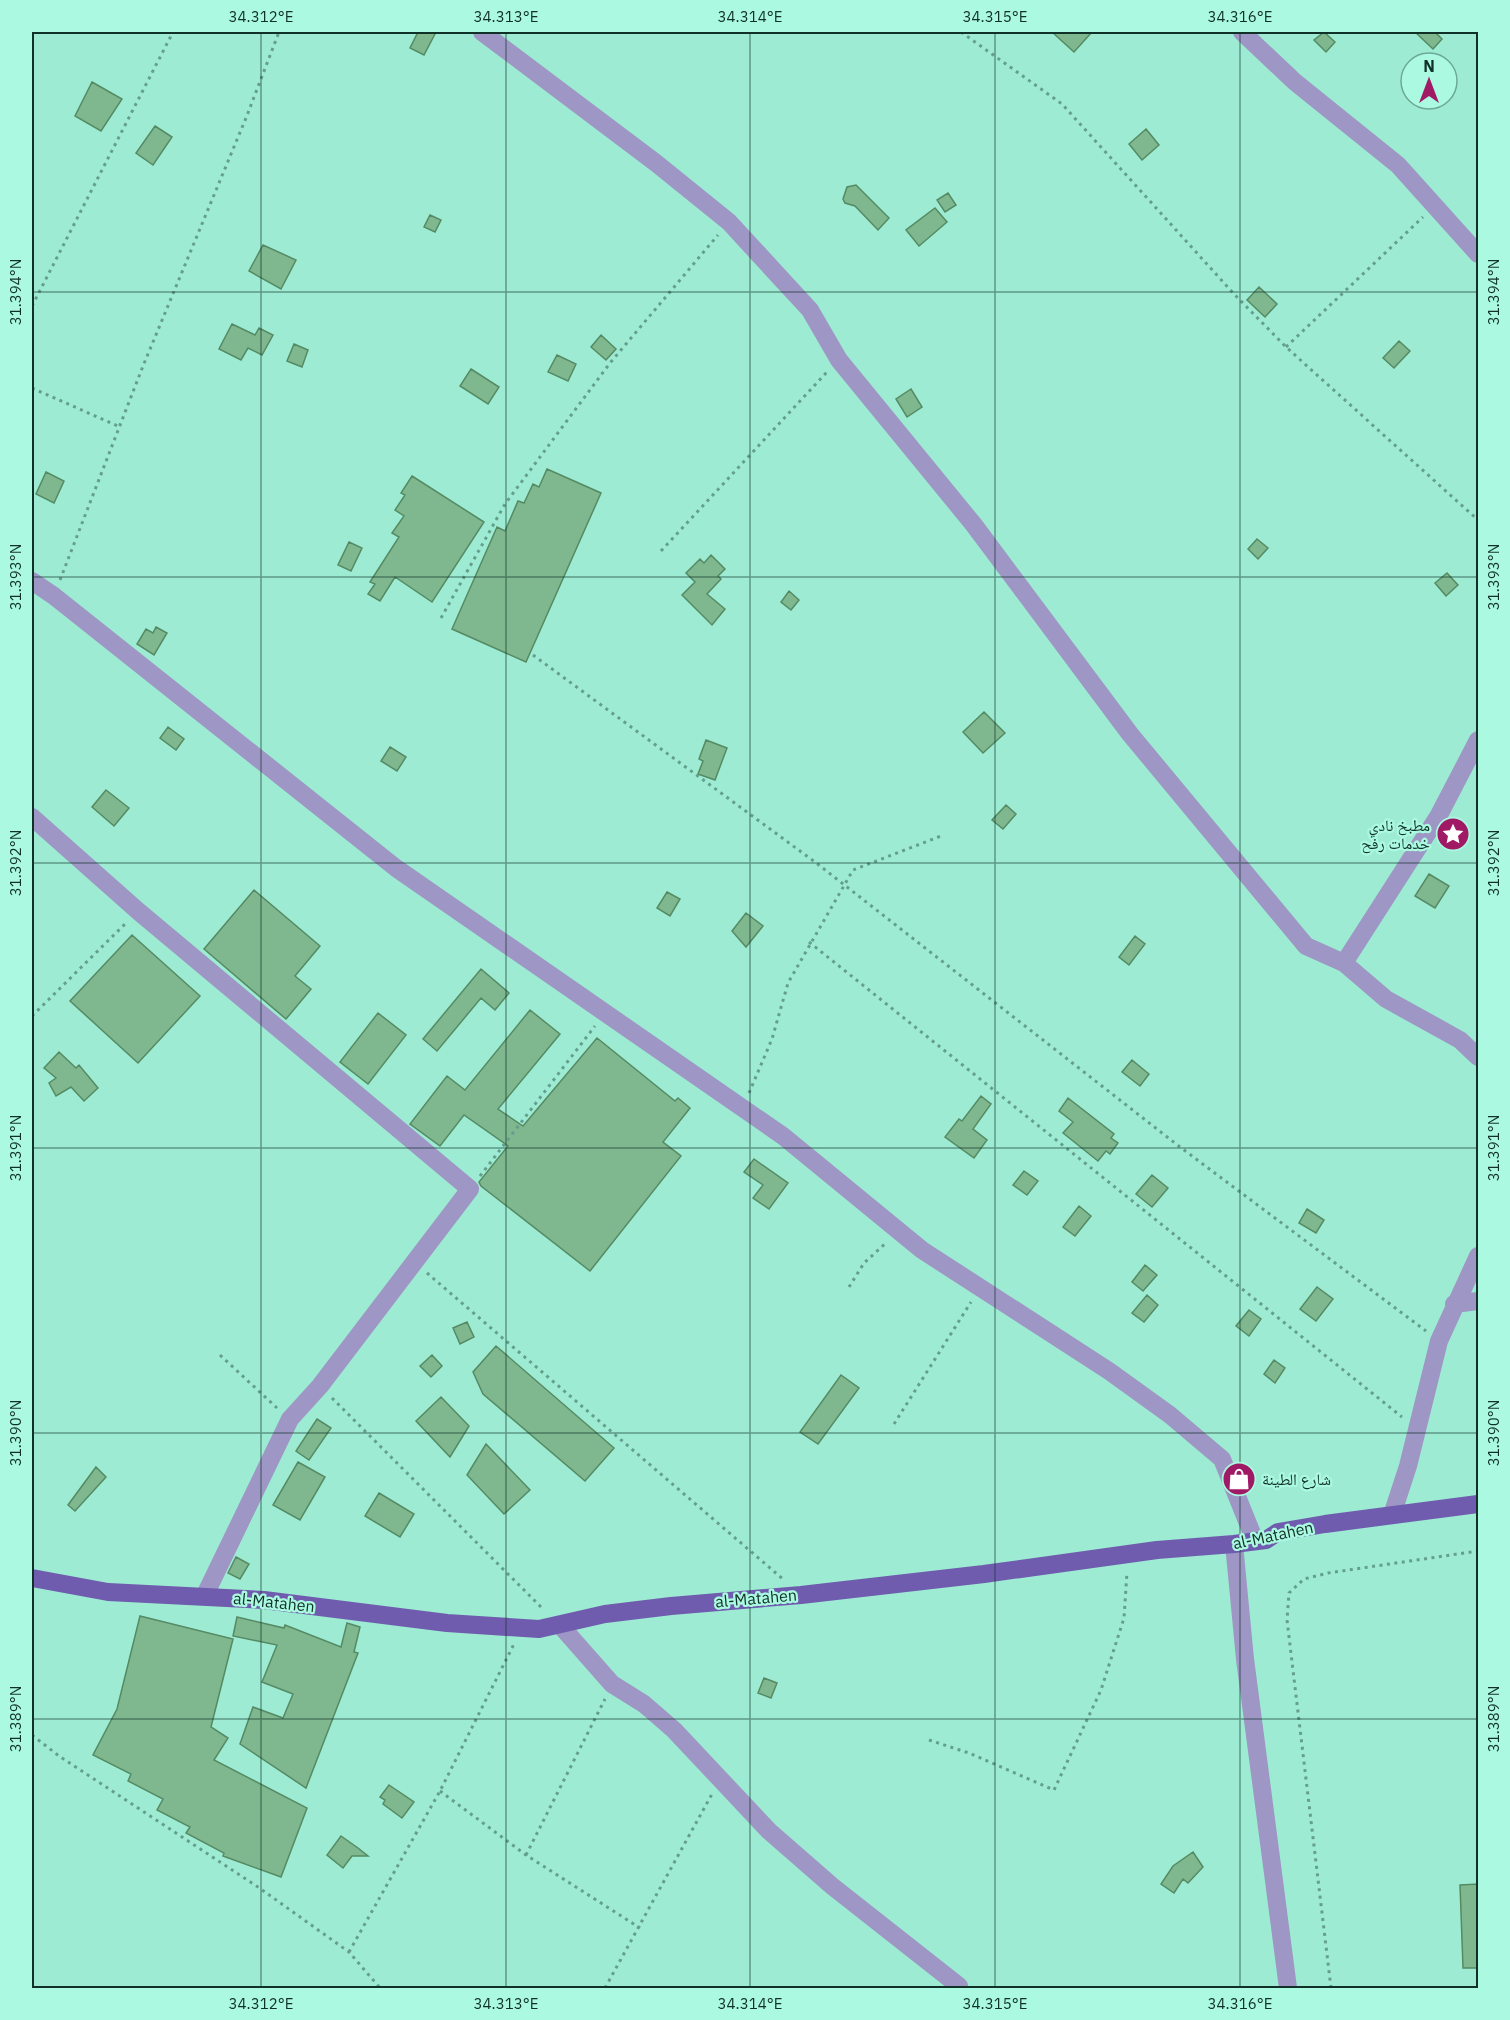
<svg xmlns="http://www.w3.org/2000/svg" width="1510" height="2020" font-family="'IBM Plex Sans','Noto Naskh Arabic',sans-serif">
<rect width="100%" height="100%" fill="#9eebd3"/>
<path fill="#7fb78e" stroke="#548b64" stroke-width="1.5" d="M418 32H436L424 55 410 48Z
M1052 32H1092L1074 52Z
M1324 32 1335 42 1326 52 1314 40Z
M1415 32H1435L1442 39 1433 49Z
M92 82 122 99 101 131 75 116Z
M155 126 172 137 153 165 136 153Z
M1146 129 1159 145 1142 160 1129 144Z
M856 185 889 218 878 230 855 206 845 203 843 199 847 187Z
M948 193 956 205 945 212 937 200Z
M935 208 947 222 919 246 906 230Z
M430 215 441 220 435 232 424 227Z
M263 245 296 260 281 289 249 271Z
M1259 287 1277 304 1265 317 1247 300Z
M232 324 255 335 259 328 273 335 262 355 248 348 241 360 219 349Z
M601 335 616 349 606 360 591 347Z
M1399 341 1410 351 1394 368 1383 358Z
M294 344 308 350 302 367 287 361Z
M557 355 576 364 568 381 548 372Z
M471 369 499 387 488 404 460 386Z
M911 389 922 407 907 417 896 399Z
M547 469 601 493 526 662 452 629 497 527 505 531 518 501 524 503 533 484 539 487Z
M46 472 64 481 54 503 36 494Z
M412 476 484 522 432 602 395 577 380 601 368 594 375 584 370 582 399 537 392 533 404 516 395 510 405 495 401 493Z
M1257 539 1268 548 1258 559 1248 549Z
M349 542 362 548 351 571 338 565Z
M711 555 725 569 718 576 721 579 707 594 725 609 712 625 682 595 695 582 686 573 700 559 704 563Z
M1447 573 1458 585 1446 596 1435 583Z
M789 591 799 600 791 610 781 602Z
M156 627 167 633 154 655 137 644 146 629 153 633Z
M984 712 1005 733 983 753 963 732Z
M168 727 184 739 176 750 160 738Z
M706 740 727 748 715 780 698 774 703 761 699 759Z
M390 747 406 757 397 771 381 761Z
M106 790 129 808 114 826 92 807Z
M1006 805 1016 814 1003 829 992 820Z
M1429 874 1449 886 1435 908 1415 896Z
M254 890 320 946 295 976 311 989 286 1019 204 949Z
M667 892 680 899 670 916 657 908Z
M746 913 763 926 746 947 732 931Z
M132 935 200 996 138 1063 70 1001Z
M1135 936 1145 944 1129 965 1119 957Z
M481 969 509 993 495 1010 481 998 437 1051 423 1039Z
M530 1010 560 1034 498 1109 523 1126 597 1038 675 1101 678 1098 690 1108 663 1142 681 1156 590 1271 481 1186 479 1182 508 1146 464 1115 440 1146 410 1124 447 1076 465 1090Z
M378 1013 406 1035 368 1084 340 1062Z
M59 1052 76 1068 79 1065 98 1088 84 1101 71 1087 56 1096 49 1083 56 1078 44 1068Z
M1132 1060 1149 1074 1140 1086 1122 1072Z
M981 1096 991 1104 973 1129 987 1140 974 1158 945 1137 959 1119 962 1121Z
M1068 1098 1114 1134 1111 1138 1118 1143 1110 1154 1106 1151 1098 1161 1063 1133 1073 1122 1059 1111Z
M754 1159 788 1183 769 1209 753 1198 763 1185 744 1172Z
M1024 1171 1038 1181 1027 1195 1013 1185Z
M1152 1175 1168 1188 1152 1207 1136 1194Z
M1079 1206 1091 1216 1075 1236 1063 1227Z
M1307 1209 1324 1220 1316 1233 1299 1223Z
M1145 1265 1157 1275 1143 1291 1132 1282Z
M1317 1287 1333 1299 1316 1321 1300 1309Z
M1147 1295 1158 1305 1144 1322 1132 1313Z
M1249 1310 1261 1319 1249 1336 1236 1326Z
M467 1322 474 1337 460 1344 453 1328Z
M496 1346 614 1448 585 1481 483 1394 473 1372Z
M432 1355 442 1366 431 1377 420 1366Z
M1274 1360 1285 1368 1275 1383 1264 1374Z
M841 1375 859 1388 818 1444 800 1432Z
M441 1397 469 1426 450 1457 416 1421Z
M317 1419 331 1428 309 1460 296 1451Z
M486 1444 530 1490 504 1514 467 1475Z
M298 1462 325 1477 300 1520 273 1505Z
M96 1467 106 1477 75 1511 68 1505Z
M379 1493 414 1514 400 1537 365 1516Z
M236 1557 249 1564 240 1579 228 1573Z
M140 1616 233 1639 211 1727 228 1738 214 1760 307 1808 281 1877 223 1856 224 1853 186 1833 190 1827 157 1810 163 1799 128 1781 131 1774 93 1755 117 1709Z
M237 1617 284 1628 285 1625 341 1647 347 1623 360 1627 354 1652 358 1653 306 1788 240 1744 253 1707 283 1718 293 1694 262 1682 277 1645 233 1636Z
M764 1678 777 1683 771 1698 758 1693Z
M389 1785 414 1802 402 1818 383 1804 385 1800 380 1797Z
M341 1836 358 1848 368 1856H352L343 1868 327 1855Z
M1193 1852 1203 1867 1188 1883 1183 1879 1174 1893 1161 1884 1173 1866Z
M1479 1884V1968H1463L1460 1885Z"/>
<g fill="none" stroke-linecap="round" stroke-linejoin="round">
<path stroke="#649f8d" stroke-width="3" stroke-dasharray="3 4.5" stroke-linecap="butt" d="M961 32 1062 104 1234 294 1286 347 1478 520
M32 306 173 32
M1286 347 1423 217
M32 388 120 427
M661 551 827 372
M60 580 143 366 246 118 279 32
M441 618 505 504 610 363 718 235
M533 655 815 862 1180 1147 1426 1331
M809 942 1402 1417
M32 1016 126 923
M749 1093 772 1039 788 983 853 870 941 836
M480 1176 595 1026
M427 1273 784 1580
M849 1287 864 1263 887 1242
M220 1355 277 1408
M332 1398 544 1610
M894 1424 971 1302
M32 1735 59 1756 258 1887 349 1952 380 1988
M929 1740 969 1753 1054 1790 1101 1690 1124 1618 1127 1572
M440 1791 526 1855 640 1928
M526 1855 605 1699
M349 1952 440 1791 514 1644
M605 1988 712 1794
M1331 1988 1287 1620 1289 1593 1304 1579 1328 1573 1478 1551"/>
<path stroke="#9e96c4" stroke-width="18" d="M482 32 656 163 729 222 810 310 839 360 974 525 1130 734 1306 946 1344 963 1386 999 1460 1040 1478 1057
M1242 32 1295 82 1398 165 1478 254
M32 581 54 596 396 868 783 1136 922 1250 1109 1371 1170 1415 1222 1459 1255 1541
M32 817 138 911 470 1189 320 1386 290 1419 205 1595
M1344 963 1439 815 1478 740
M1454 1304 1478 1301
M1392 1515 1408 1466 1439 1341 1478 1256
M1234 1544 1245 1659 1288 1988
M560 1625 612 1684 644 1704 674 1730 769 1831 832 1886 959 1986 957 1988"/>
<path stroke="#705caf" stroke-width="18" d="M32 1578 108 1592 264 1600 447 1623 539 1629 605 1614 671 1606 801 1595 984 1574 1157 1550 1234 1544 1266 1540 1278 1532 1325 1524 1478 1504"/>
</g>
<path fill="none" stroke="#103128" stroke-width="1.5" stroke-opacity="0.45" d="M261 32V1988M506 32V1988M750 32V1988M995 32V1988M1240 32V1988M32 292H1478M32 577H1478M32 863H1478M32 1148H1478M32 1433H1478M32 1719H1478"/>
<defs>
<g id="sight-disc" transform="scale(1.725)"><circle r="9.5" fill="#a01965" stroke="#abf9e0"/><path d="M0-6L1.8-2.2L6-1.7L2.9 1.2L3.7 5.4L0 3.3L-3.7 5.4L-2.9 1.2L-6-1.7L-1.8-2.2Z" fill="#fff"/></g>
<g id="shop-disc" transform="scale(1.725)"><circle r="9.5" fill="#a01965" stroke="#abf9e0"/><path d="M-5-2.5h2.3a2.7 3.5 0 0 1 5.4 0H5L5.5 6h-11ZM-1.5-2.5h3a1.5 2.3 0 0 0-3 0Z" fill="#fff"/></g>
</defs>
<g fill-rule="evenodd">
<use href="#sight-disc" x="1453" y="834"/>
<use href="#shop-disc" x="1239" y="1479"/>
</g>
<g text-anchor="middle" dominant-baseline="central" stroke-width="4.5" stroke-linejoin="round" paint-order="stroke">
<g font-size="16" fill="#103128" stroke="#abf9e0" text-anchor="end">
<text x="1430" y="825">مطبخ نادي<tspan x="1430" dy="18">خدمات رفح</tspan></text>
<text x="1262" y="1479" text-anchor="start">شارع الطينة</text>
</g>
<g font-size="16" fill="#103128" stroke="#abf9e0">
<text transform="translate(1273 1535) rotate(-12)">al-Matahen</text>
<text transform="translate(756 1598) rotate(-5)">al-Matahen</text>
<text transform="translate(274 1602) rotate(6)">al-Matahen</text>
</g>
</g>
<rect width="1510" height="2020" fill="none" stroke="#abf9e0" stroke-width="66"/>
<g transform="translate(1429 81)"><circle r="28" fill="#abf9e0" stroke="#6da996" stroke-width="1.5"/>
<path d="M0-4.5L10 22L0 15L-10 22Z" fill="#a01965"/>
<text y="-9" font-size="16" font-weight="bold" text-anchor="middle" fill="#103128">N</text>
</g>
<rect x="33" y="33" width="1444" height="1954" fill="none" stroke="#103128" stroke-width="2"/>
<g font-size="15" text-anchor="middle" fill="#103128">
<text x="261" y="22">34.312°E</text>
<text x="506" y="22">34.313°E</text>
<text x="750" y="22">34.314°E</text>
<text x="995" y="22">34.315°E</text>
<text x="1240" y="22">34.316°E</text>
<text transform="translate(16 292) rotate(-90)" y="5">31.394°N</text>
<text transform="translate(1494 292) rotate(-90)" y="5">31.394°N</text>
<text transform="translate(16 577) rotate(-90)" y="5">31.393°N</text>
<text transform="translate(1494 577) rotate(-90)" y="5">31.393°N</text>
<text transform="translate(16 863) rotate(-90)" y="5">31.392°N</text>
<text transform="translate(1494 863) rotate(-90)" y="5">31.392°N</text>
<text transform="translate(16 1148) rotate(-90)" y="5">31.391°N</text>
<text transform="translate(1494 1148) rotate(-90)" y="5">31.391°N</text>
<text transform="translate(16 1433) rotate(-90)" y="5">31.390°N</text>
<text transform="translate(1494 1433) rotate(-90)" y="5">31.390°N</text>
<text transform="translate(16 1719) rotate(-90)" y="5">31.389°N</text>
<text transform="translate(1494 1719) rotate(-90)" y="5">31.389°N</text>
<text x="261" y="2009">34.312°E</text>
<text x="506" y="2009">34.313°E</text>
<text x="750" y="2009">34.314°E</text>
<text x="995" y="2009">34.315°E</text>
<text x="1240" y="2009">34.316°E</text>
</g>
</svg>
